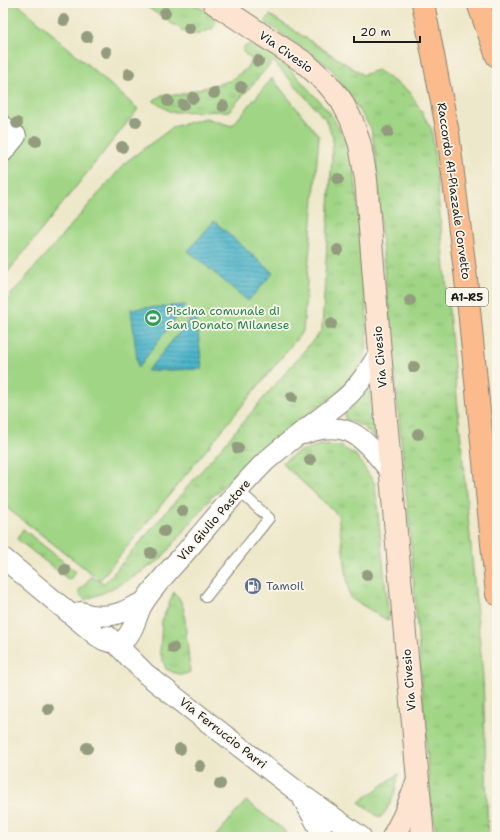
<svg xmlns="http://www.w3.org/2000/svg" width="500" height="840" font-family="'Shantell Sans',sans-serif">
<defs>
<pattern id="grass-tufts" width="24" height="20" patternUnits="userSpaceOnUse"><rect width="24" height="20" fill="#a0d585"/><path d="M3 7l-1-3M5 7V3M7 7l1-3M15 17l-1-3M17 17v-4M19 17l1-3" fill="none" stroke="#89b672"/></pattern>
<pattern id="water-rules" width="6" height="5" patternUnits="userSpaceOnUse"><rect width="6" height="5" fill="#4bb4c9"/><path d="M0 2.5h6" fill="none" stroke="#3e92a2"/></pattern>
</defs>
<rect width="100%" height="100%" fill="#fbf7ec"/>
<filter id="ink" filterUnits="userSpaceOnUse"><feTurbulence type="fractalNoise" baseFrequency=".025" numOctaves="2"/><feDisplacementMap in="SourceGraphic" scale="8" xChannelSelector="R" yChannelSelector="G"/><feConvolveMatrix kernelMatrix="1 2 1 2 8 2 1 2 1" color-interpolation-filters="sRGB"/></filter>
<filter id="wash" filterUnits="userSpaceOnUse"><feTurbulence type="fractalNoise" baseFrequency=".012" numOctaves="4" result="noise"/><feDisplacementMap in="SourceGraphic" scale="16" xChannelSelector="R" yChannelSelector="G"/><feGaussianBlur stdDeviation="0.9" result="paint"/><feColorMatrix in="noise" values="0 0 0 0 0 0 0 0 0 0 0 0 0 0 0 0 0 1.4 0 .05"/><feComposite in="paint" operator="in"/></filter>
<g filter="url(#wash)">
<rect width="100%" height="100%" fill="#eee8cb"/>
<path fill="url(#grass-tufts)" stroke="#5e7850" d="M141 3H192L217 17 213 28 199 34H188Z
M270 15 363 75 377 70 410 92 432 130 483 676 488 837H437L431 806 409 522 381 233 376 157 371 128 331 68 265 22Z
M250 44 280 58 331 114 349 146 354 163 368 330 365 360 339 392 323 403 250 460 211 498 160 560 132 578 107 591 85 600 78 592 91 577 104 583 112 575 322 330 333 138 326 120 273 61 229 111 171 112 153 101 162 95H178L229 81 245 70 252 60 243 52 244 47Z
M369 386 376 439 362 426 345 419V413L358 401Z
M320 445 340 446 356 455 375 484 389 621 350 598 338 515 282 463 298 452Z
M23 529 76 572 69 580 17 539Z
M174 592C180 598 182 603 184 611L190 672C181 677 175 673 166 669L160 652 162 621Z
M398 774C396 791 392 805 380 818L359 802Z"/>
<path fill="#a0d585" stroke="#5e7850" d="M3 3H17L138 109 3 278Z
M272 78 319 136 303 331 100 580 3 505V304L126 162 173 127 205 118 232 126Z
M246 801 285 831 286 837H215Z"/>
<path fill="url(#water-rules)" stroke="#346872" d="M214 221 273 273 248 301 188 251Z
M186 305 138 368 131 309Z
M196 312 202 369 147 371Z"/>
</g>
<g filter="url(#ink)">
<g fill="none" stroke-linecap="round" stroke-linejoin="round">
<g stroke="#858274" stroke-width="12">
<path id="lane" d="M206 597 269 518 239 491"/>
</g>
<g stroke="#858274" stroke-width="22">
<path id="street" d="M3 126 16 136 3 152
M304 434C349 417 364 439 390 471
M3 558 97 636C104 641 114 645 122 641 133 635 136 617 141 607 150 591 170 569 183 555 210 524 236 491 265 462 290 439 318 421 343 400 359 387 369 369 380 352
M81 612C93 617 110 617 122 612 130 609 134 605 143 603
M108 636 147 675 298 792 361 837
M303 799 324 837"/>
</g>
<g stroke="#858274" stroke-width="24">
<path id="secondary" d="M214 3 305 63 327 83 341 100 352 121 360 145 366 179 380 352 423 837
M393 837 404 816 417 783"/>
</g>
<g stroke="#858274" stroke-width="24">
<path id="highway" d="M423 3 448 133 466 279 497 594
M478 3 497 56"/>
</g>
<use href="#lane" stroke="#fff" stroke-width="10"/>
<use href="#street" stroke="#fff" stroke-width="20"/>
<use href="#secondary" stroke="#fde4d1" stroke-width="22"/>
<use href="#highway" stroke="#fbbb8d" stroke-width="22"/>
</g>
<g fill="#949c7f">
<circle cx="165" cy="13" r="6"/>
<circle cx="64" cy="20" r="6"/>
<circle cx="189" cy="28" r="6"/>
<circle cx="87" cy="37" r="6"/>
<circle cx="106" cy="52" r="6"/>
<circle cx="258" cy="61" r="6"/>
<circle cx="129" cy="74" r="6"/>
<circle cx="241" cy="87" r="6"/>
<circle cx="214" cy="93" r="6"/>
<circle cx="193" cy="98" r="6"/>
<circle cx="168" cy="101" r="6"/>
<circle cx="183" cy="105" r="6"/>
<circle cx="223" cy="106" r="6"/>
<circle cx="136" cy="122" r="6"/>
<circle cx="17" cy="123" r="6"/>
<circle cx="388" cy="132" r="6"/>
<circle cx="36" cy="141" r="6"/>
<circle cx="122" cy="147" r="6"/>
<circle cx="338" cy="179" r="6"/>
<circle cx="338" cy="250" r="6"/>
<circle cx="410" cy="301" r="6"/>
<circle cx="331" cy="324" r="6"/>
<circle cx="414" cy="367" r="6"/>
<circle cx="292" cy="397" r="6"/>
<circle cx="418" cy="434" r="6"/>
<circle cx="238" cy="448" r="6"/>
<circle cx="310" cy="460" r="6"/>
<circle cx="182" cy="511" r="6"/>
<circle cx="164" cy="531" r="6"/>
<circle cx="151" cy="553" r="6"/>
<circle cx="65" cy="570" r="6"/>
<circle cx="367" cy="575" r="6"/>
<circle cx="173" cy="648" r="6"/>
<circle cx="48" cy="709" r="6"/>
<circle cx="87" cy="748" r="6"/>
<circle cx="180" cy="749" r="6"/>
<circle cx="200" cy="766" r="6"/>
<circle cx="220" cy="784" r="6"/>
</g>
</g>
<defs>
<g id="stadium-disc" transform="scale(0.9)"><circle r="9.5" fill="#2e9e5b" stroke="#fbf7ec"/><path d="M0-5a6.5 5 0 1 0 0 10a6.5 5 0 1 0 0-10ZM-3.5-1.8h7v3.6h-7Z" fill="#fff"/></g>
<g id="fuel-disc" transform="scale(0.9)"><circle r="9.5" fill="#5c6f8a" stroke="#fbf7ec"/><path d="M-5.5-6h7V0h2V4h1.3V-2.5L3-4.5l.8-.8L6-3V5H2.5V1h-1V6h-7ZM-4.2-4.7v3.2H.2V-4.7Z" fill="#fff"/></g>
</defs>
<g fill-rule="evenodd">
<use href="#stadium-disc" x="153" y="318"/>
<use href="#fuel-disc" x="253" y="586"/>
</g>
<g text-anchor="middle" dominant-baseline="central" stroke-width="3.5" stroke-linejoin="round" paint-order="stroke">
<rect fill="#fbf7ec" stroke="#5f5e5a" stroke-width="1" x="446" y="288" width="42" height="18" rx="3"/>
<g font-size="11" font-weight="bold" fill="#1c1c1c">
<text x="467" y="297">A1-R5</text>
</g>
<g font-size="12" fill="#1c1c1c" stroke="#fbf7ec">
<text transform="translate(286 52) rotate(35)">Via Civesio</text>
<text transform="translate(454 191) rotate(82)">Raccordo A1-Piazzale Corvetto</text>
<text transform="translate(380 357) rotate(-95)">Via Civesio</text>
<text transform="translate(214 520) rotate(-49)">Via Giulio Pastore</text>
<text transform="translate(409 680) rotate(-95)">Via Civesio</text>
<text transform="translate(223 733) rotate(38)">Via Ferruccio Parri</text>
</g>
<g font-size="12" fill="#27864d" stroke="#fbf7ec" text-anchor="start">
<text x="166" y="311">Piscina comunale di<tspan x="166" dy="14">San Donato Milanese</tspan></text>
</g>
<g font-size="12" fill="#4e5e75" stroke="#fbf7ec" text-anchor="start">
<text x="266" y="586">Tamoil</text>
</g>
</g>
<rect width="500" height="840" fill="none" stroke="#fbf7ec" stroke-width="16"/>
<path d="M354 36v6h66v-6" fill="none" stroke="#1c1c1c" stroke-width="2"/>
<text x="360" y="36" font-size="12" fill="#1c1c1c" stroke="#fbf7ec" stroke-width="3" paint-order="stroke">20 m</text>
</svg>
